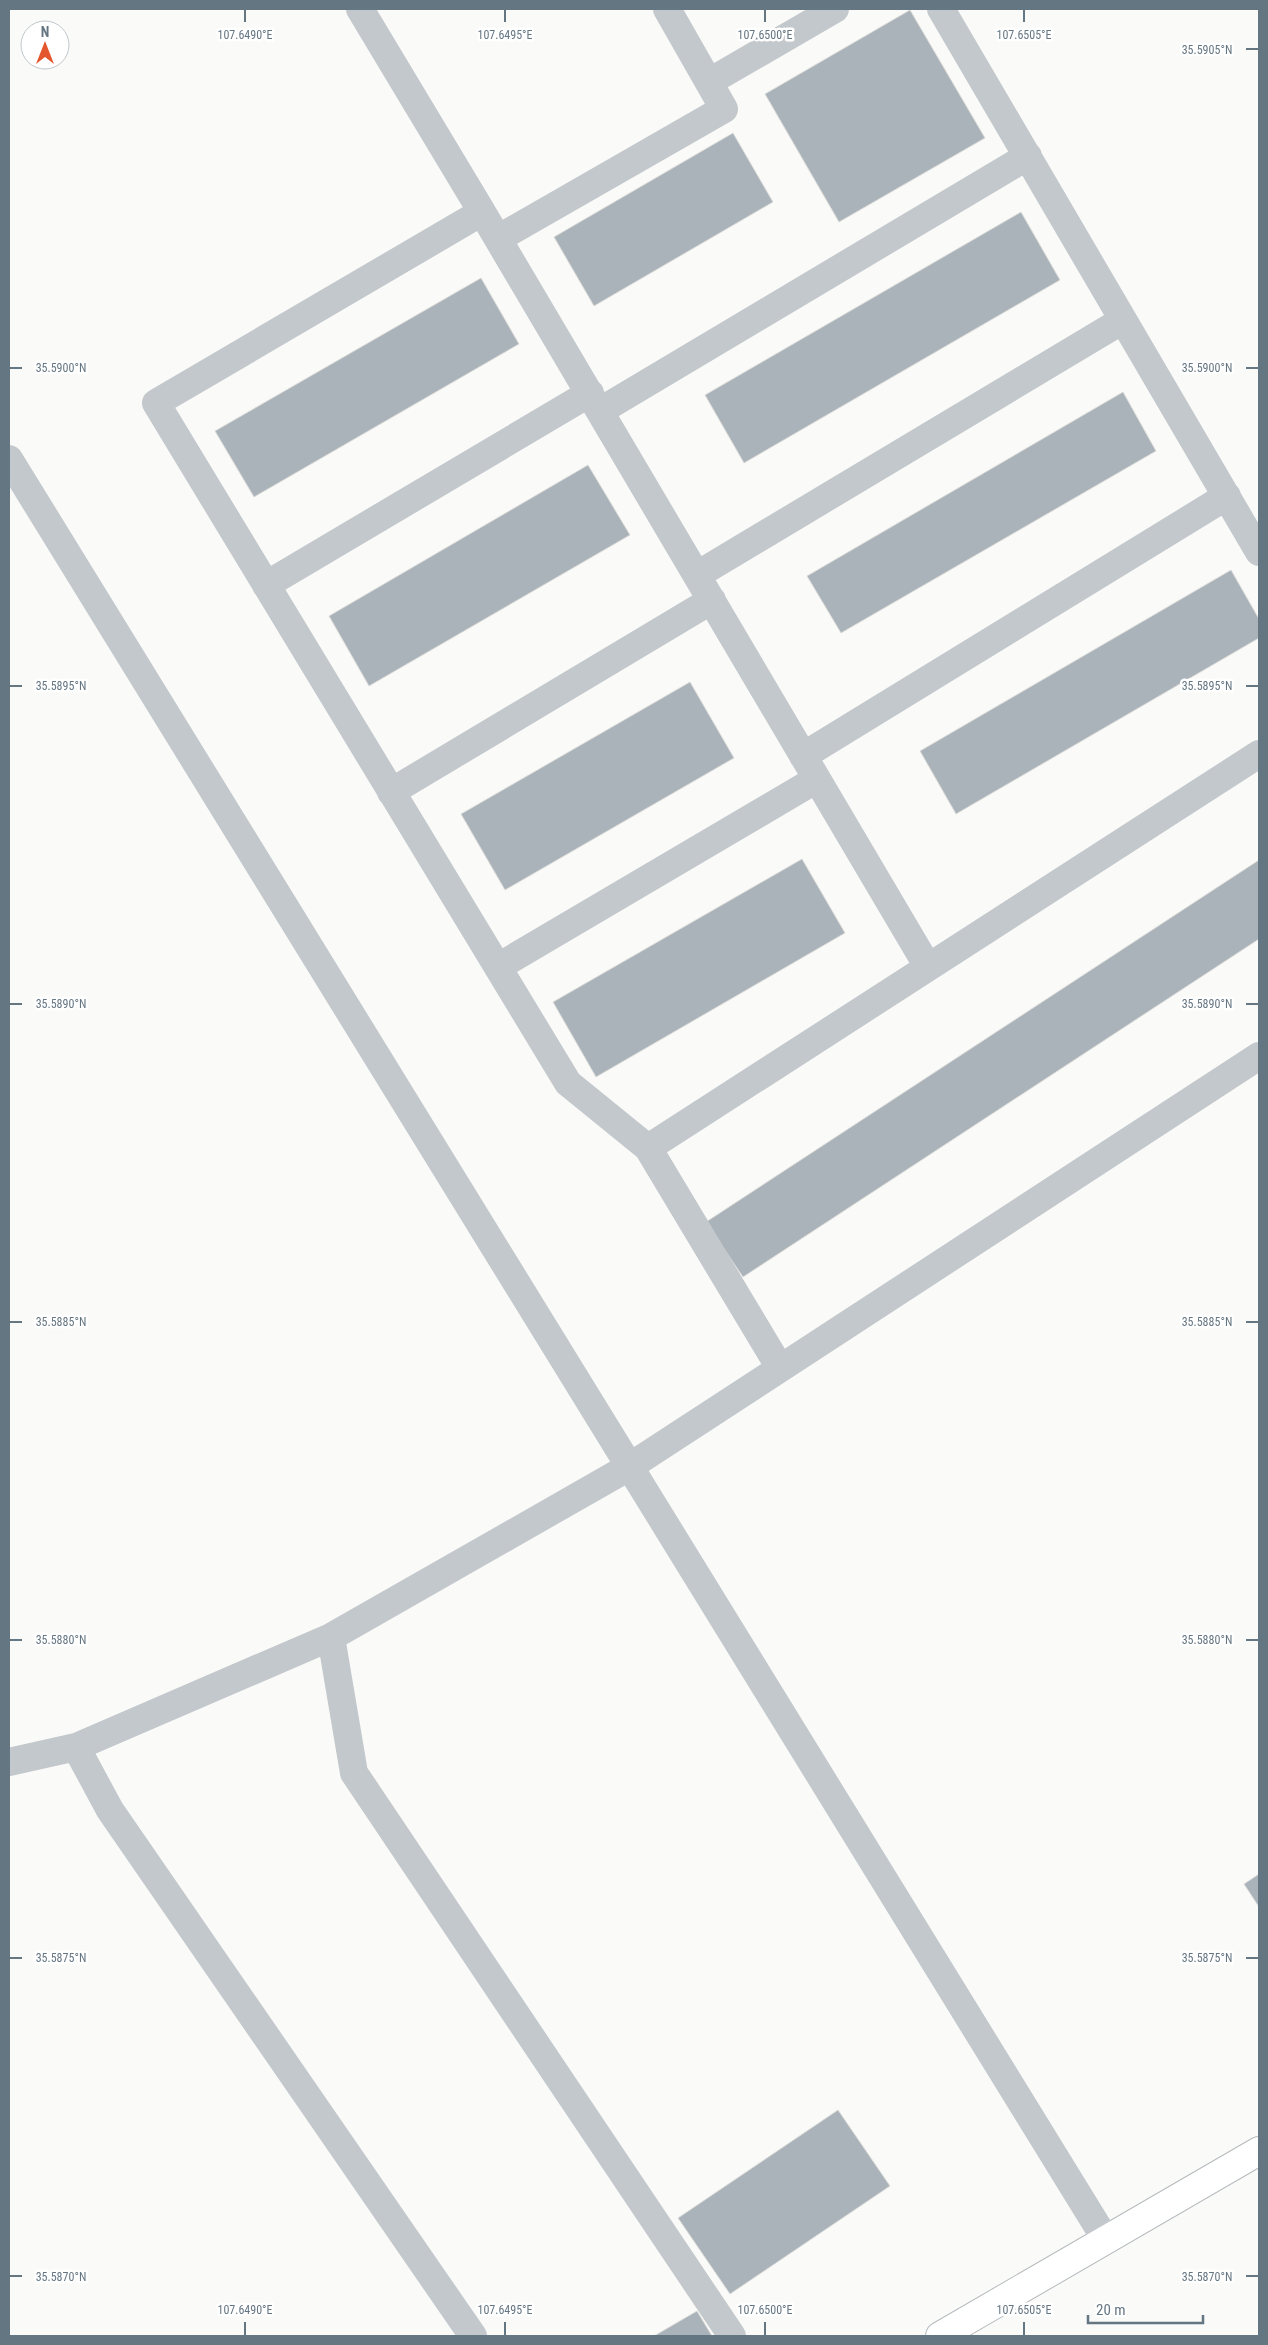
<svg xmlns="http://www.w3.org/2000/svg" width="1268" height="2345" font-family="'Roboto Condensed',sans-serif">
<rect width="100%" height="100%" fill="#fafaf8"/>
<path fill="#aab3b9" stroke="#dcdcda" d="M910 10 985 138 839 222 765 94Z
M733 133 773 202 594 306 554 237Z
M1021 212 1060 280 744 463 705 395Z
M481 278 519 344 254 497 215 431Z
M1123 392 1156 451 841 633 807 576Z
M588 465 630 535 369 686 329 616Z
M1231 570 1259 619V638L956 814 920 751Z
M690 682 734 758 505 890 461 814Z
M802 859 845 933 596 1077 553 1002Z
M1259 860V939L743 1277 706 1222Z
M1259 1874V1907L1244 1884Z
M838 2110 890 2186 730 2294 678 2218Z
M697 2311 712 2336H654Z"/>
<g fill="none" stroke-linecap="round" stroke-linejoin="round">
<g stroke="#b5babe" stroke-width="30">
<path id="major" d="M940 2336 1259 2151"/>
</g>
<path stroke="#c3c8cc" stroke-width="28" d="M360 9 482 212 156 403 568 1083 648 1148 780 1368
M941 9 1259 552
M709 82 835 9
M482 212 928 967
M499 238 724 109 667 9
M600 411 1028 156
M9 459 1106 2240
M697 575 1123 320
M266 585 590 393
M803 756 1227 496
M391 792 712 600
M498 967 817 779
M648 1148 1259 754
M331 1637 354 1773 732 2336
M76 1747 110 1810 473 2336
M9 1762 76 1747 331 1637 629 1467 1259 1056"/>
<use href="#major" stroke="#fff" stroke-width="28"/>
</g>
<path fill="none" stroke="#657683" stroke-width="2" d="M245 10V22M505 10V22M765 10V22M1024 10V22M1246 49H1258M10 368H22M1246 368H1258M10 686H22M1246 686H1258M10 1004H22M1246 1004H1258M10 1322H22M1246 1322H1258M10 1640H22M1246 1640H1258M10 1958H22M1246 1958H1258M10 2276H22M1246 2276H1258M245 2322V2335M505 2322V2335M765 2322V2335M1024 2322V2335"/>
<g font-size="12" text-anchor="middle" fill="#657683" stroke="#fff" stroke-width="5" stroke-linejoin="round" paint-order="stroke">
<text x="245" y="39">107.6490°E</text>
<text x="505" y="39">107.6495°E</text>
<text x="765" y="39">107.6500°E</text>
<text x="1024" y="39">107.6505°E</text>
<text x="1207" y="54">35.5905°N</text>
<text x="61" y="372">35.5900°N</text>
<text x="1207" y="372">35.5900°N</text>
<text x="61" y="690">35.5895°N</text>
<text x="1207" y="690">35.5895°N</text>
<text x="61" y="1008">35.5890°N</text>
<text x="1207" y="1008">35.5890°N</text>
<text x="61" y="1326">35.5885°N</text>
<text x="1207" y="1326">35.5885°N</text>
<text x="61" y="1644">35.5880°N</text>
<text x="1207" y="1644">35.5880°N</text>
<text x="61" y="1962">35.5875°N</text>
<text x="1207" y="1962">35.5875°N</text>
<text x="61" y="2281">35.5870°N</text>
<text x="1207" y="2281">35.5870°N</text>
<text x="245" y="2314">107.6490°E</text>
<text x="505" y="2314">107.6495°E</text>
<text x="765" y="2314">107.6500°E</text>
<text x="1024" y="2314">107.6505°E</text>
</g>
<rect width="1268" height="2345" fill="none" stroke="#657683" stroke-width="20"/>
<g transform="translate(45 45)"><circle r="24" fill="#ffffff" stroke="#c1c8cd"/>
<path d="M0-4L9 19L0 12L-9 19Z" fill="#e4572e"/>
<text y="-8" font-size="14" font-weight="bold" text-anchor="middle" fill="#657683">N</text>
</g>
<path d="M1088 2315v8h115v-8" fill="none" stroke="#657683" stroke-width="2.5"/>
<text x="1096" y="2315" font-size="15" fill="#657683" stroke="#ffffff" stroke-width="4" paint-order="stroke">20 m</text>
</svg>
